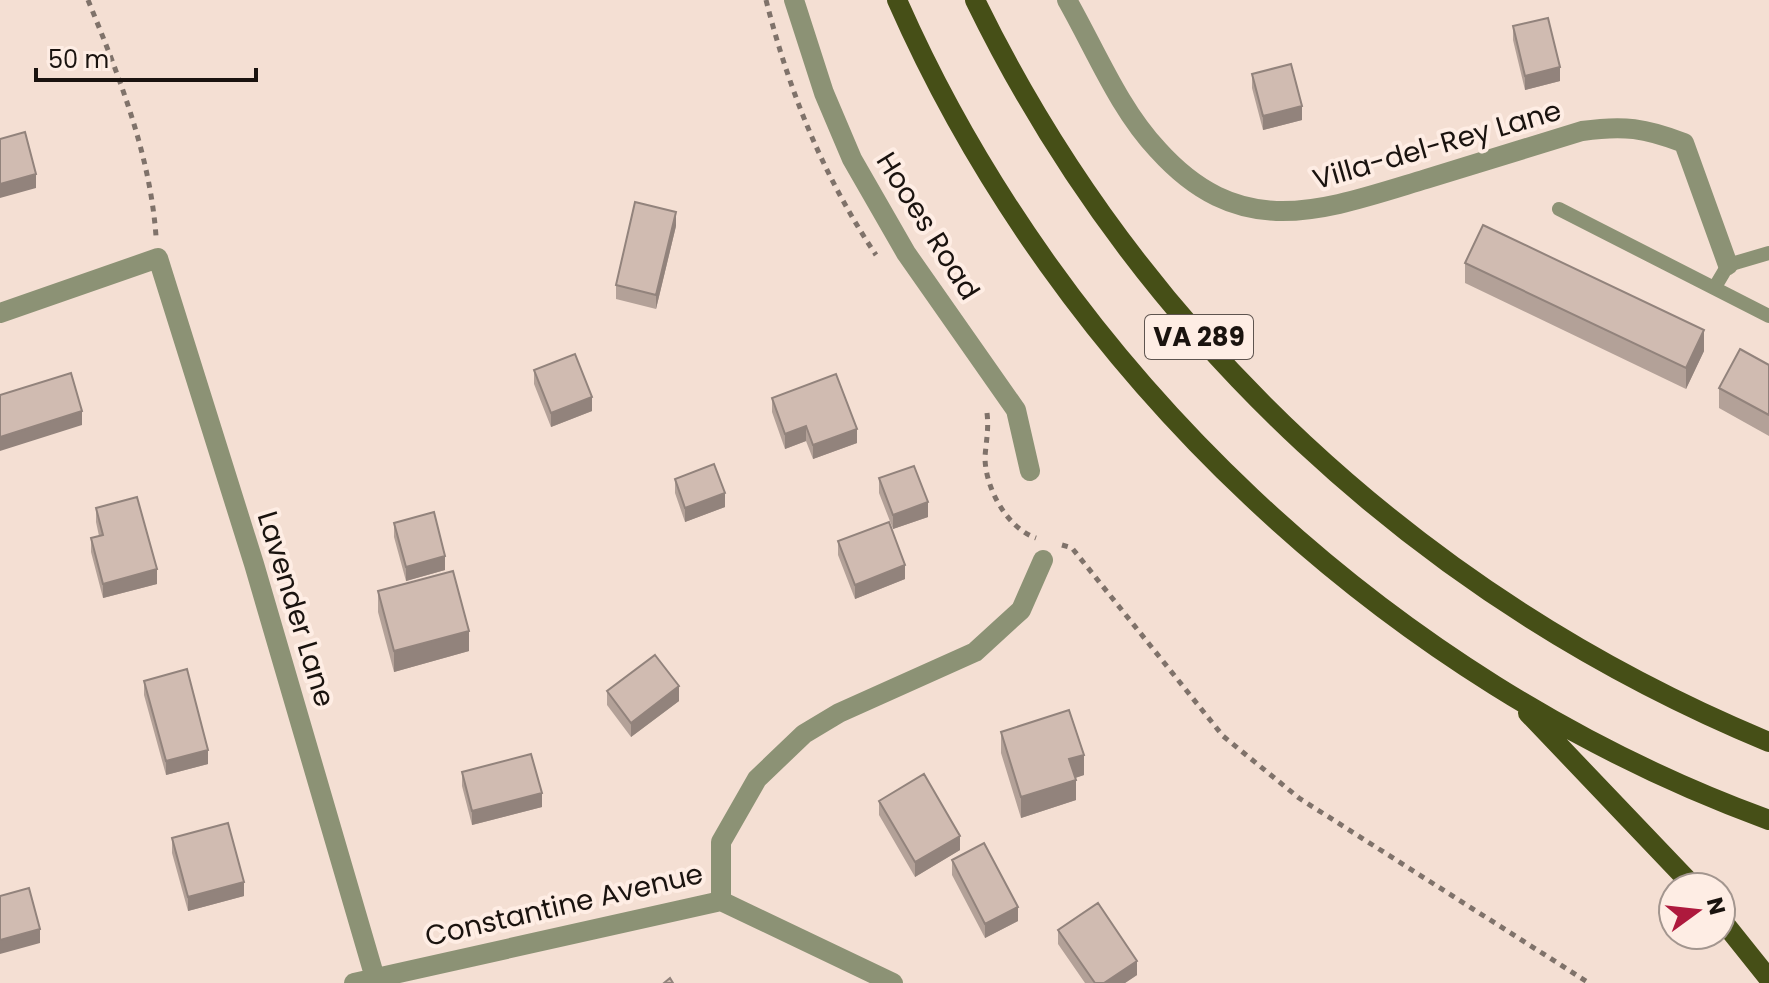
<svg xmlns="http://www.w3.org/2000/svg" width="1769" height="983" font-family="Poppins,sans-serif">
<rect width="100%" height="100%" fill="#f4dfd3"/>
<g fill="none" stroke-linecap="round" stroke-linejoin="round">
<path stroke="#7f726a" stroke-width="5" stroke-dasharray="6 6" stroke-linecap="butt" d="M88 0C119 76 150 154 156 236
M766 0C789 91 823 176 876 255
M987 413C989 429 986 442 985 457 985 488 1007 528 1036 538
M1062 545 1072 548 1223 736 1299 798 1589 983"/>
<path stroke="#8c9275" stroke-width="14" d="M1559 209 1769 316
M1715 287 1728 265 1769 253"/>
<path stroke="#8c9275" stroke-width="20" d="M794 0 824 93 852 159 906 253 1016 410 1030 471
M1067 0C1095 49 1119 109 1158 150 1242 243 1323 210 1426 179 1478 163 1530 147 1582 131 1624 125 1645 128 1684 143L1728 265
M0 313 158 258 254 564 375 978
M721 901 893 983
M354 983 721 901V842L757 779 804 734 839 713 975 652 1021 610 1043 560"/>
<path stroke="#464f17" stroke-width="20" d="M897 0C1060 371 1388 681 1769 820
M975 0C1139 337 1424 599 1769 742
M1528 713 1694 887
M1721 919 1769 979"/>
</g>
<path fill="#b3a198" d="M1513 26 1560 81 1525 90 1513 40Z
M1252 74 1302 120 1263 130 1252 88Z
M676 226 656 309 616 299V285Z
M1465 263 1704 351 1686 389 1465 283Z
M1769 365V436L1719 408V388Z
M534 370 592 411 551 427 534 384Z
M772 398 857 443 813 459 806 441 785 449 772 412Z
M879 478 928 517 893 529 879 493Z
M675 479 725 507 685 522 675 493Z
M96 508 157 584 103 598 91 552V538L99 536 96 522Z
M394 523 445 570 406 581 394 537Z
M838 541 905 579 855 599 838 555Z
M378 591 469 651 394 672 378 612Z
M144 681 208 764 166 775 144 695Z
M607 691 679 701 631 737 607 705Z
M1001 732 1084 775 1075 778 1076 800 1021 818 1001 753Z
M462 772 542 807 472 825 462 786Z
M879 801 960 850 915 877 879 815Z
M172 838 244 896 188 911 172 853Z
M952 860 1018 921 985 938 952 875Z
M1058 930 1137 975 1125 983H1085L1058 944Z"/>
<path fill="#92837c" d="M1560 67V81L1525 90V76Z
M1302 106V120L1263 130V116Z
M36 174V188L0 198V184Z
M676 212V226L656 309V295Z
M1704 330V351L1686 389V368Z
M592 397V411L551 427V413Z
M82 411V425L0 451V437Z
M806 426V441L785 449V434Z
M857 429V443L813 459V445Z
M725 493V507L685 522V508Z
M928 502V517L893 529V515Z
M445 556V570L406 581V567Z
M905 565V579L855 599V585Z
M157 569V584L103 598V584Z
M469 631V651L394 672V651Z
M679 686V701L631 737V723Z
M208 750V764L166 775V761Z
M1084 755V775L1069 780V759Z
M1076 780V800L1021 818V797Z
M542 793V807L472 825V811Z
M960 836V850L915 877V862Z
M244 882V896L188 911V897Z
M1018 907V921L985 938V924Z
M40 929V943L0 954V940Z
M1137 961V975L1125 983H1104Z"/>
<path fill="#d0bbb1" stroke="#92837c" stroke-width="2" d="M1548 18 1560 67 1525 76 1513 26Z
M1291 64 1302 106 1263 116 1252 74Z
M25 132 36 174 0 184V139Z
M635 202 676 212 656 295 616 285Z
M1483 225 1704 330 1686 368 1465 263Z
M1740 349 1769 365V415L1719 388Z
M575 354 592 397 551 413 534 370Z
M71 373 82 411 0 437V395Z
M836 374 857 429 813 445 806 426 785 434 772 398Z
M714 464 725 493 685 508 675 479Z
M914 466 928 502 893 515 879 478Z
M137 497 157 569 103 584 91 538 103 535 96 508Z
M434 512 445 556 406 567 394 523Z
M889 522 905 565 855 585 838 541Z
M453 571 469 631 394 651 378 591Z
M655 655 679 686 631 723 607 691Z
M187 669 208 750 166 761 144 681Z
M1069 710 1084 755 1069 759 1076 780 1021 797 1001 732Z
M531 754 542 793 472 811 462 772Z
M924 774 960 836 915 862 879 801Z
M228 823 244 882 188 897 172 838Z
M984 843 1018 907 985 924 952 860Z
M29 888 40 929 0 940V896Z
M1098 903 1137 961 1104 983H1095L1058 930Z
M670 978 673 983H664Z"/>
<g text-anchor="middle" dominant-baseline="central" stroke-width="8" stroke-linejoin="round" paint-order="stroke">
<rect fill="#feede4" stroke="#5e544f" stroke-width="2" x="1145" y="315" width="108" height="44" rx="6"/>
<g font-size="26" font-weight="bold" fill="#1a130f">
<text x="1199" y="337">VA 289</text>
</g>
<g font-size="28" fill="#1a130f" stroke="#feede4">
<text transform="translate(1437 145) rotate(-16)">Villa-del-Rey Lane</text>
<text transform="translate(928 226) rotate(58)">Hooes Road</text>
<text transform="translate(296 609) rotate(73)">Lavender Lane</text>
<text transform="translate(564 905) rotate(-13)">Constantine Avenue</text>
</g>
</g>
<g transform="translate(1697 911) rotate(75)"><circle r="38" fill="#feede4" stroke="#a3968f" stroke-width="2"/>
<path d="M0-6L14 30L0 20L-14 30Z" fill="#ae193d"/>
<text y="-12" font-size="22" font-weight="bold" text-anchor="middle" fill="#1a130f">N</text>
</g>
<path d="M36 68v12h220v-12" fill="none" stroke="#1a130f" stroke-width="4"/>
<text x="48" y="68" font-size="24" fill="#1a130f" stroke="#feede4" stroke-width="6" paint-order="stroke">50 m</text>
</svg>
